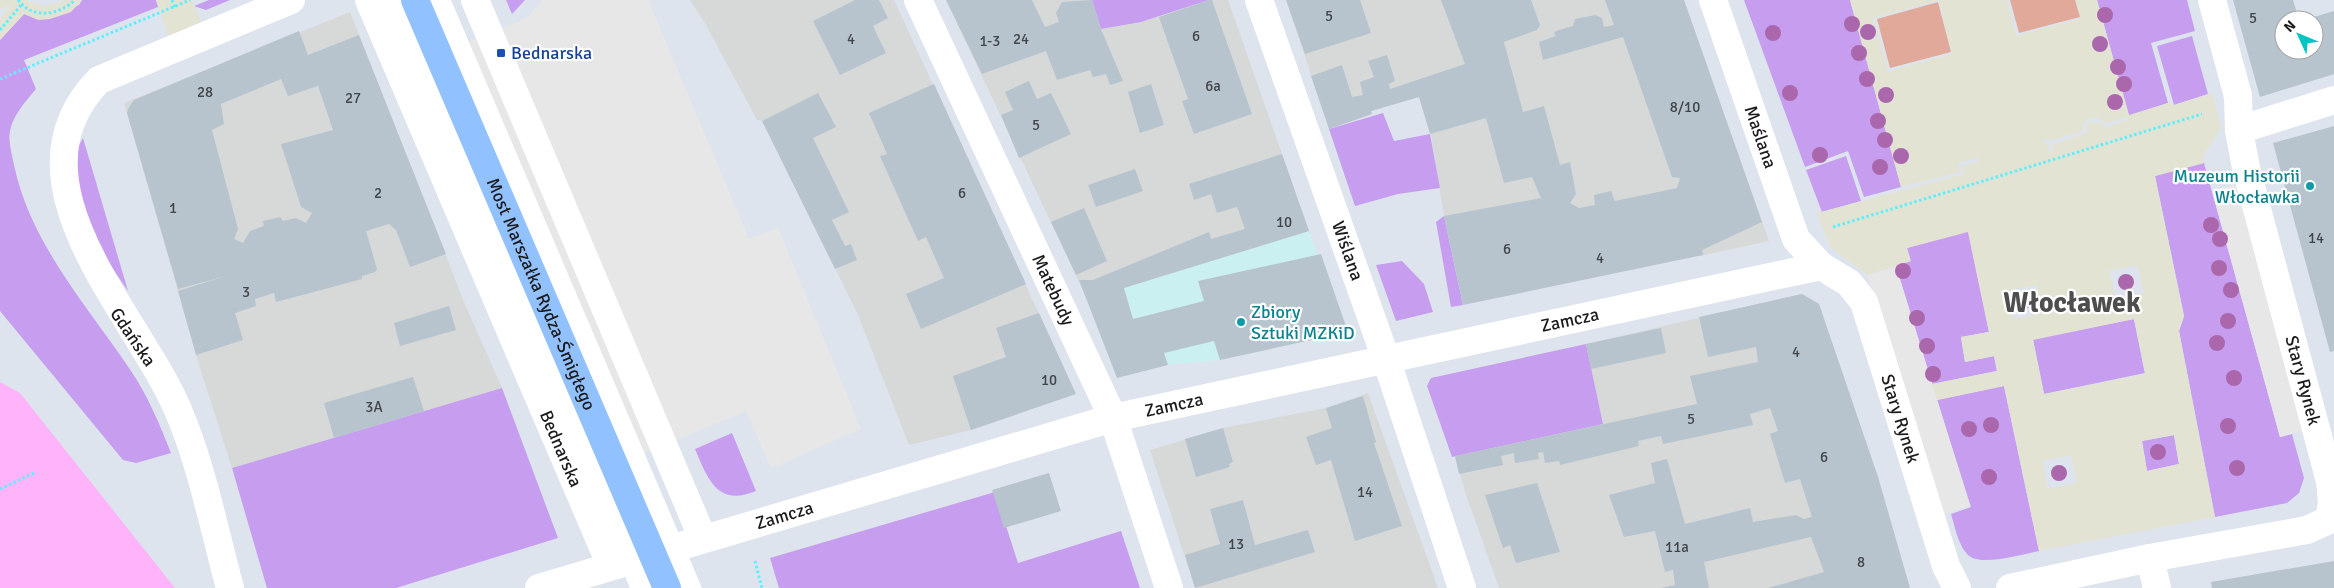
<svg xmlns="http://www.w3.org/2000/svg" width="2334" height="588" font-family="Signika,sans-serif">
<rect width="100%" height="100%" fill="#dee4ee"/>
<path fill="#d7d9d9" d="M690 0H894L1076 394 971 430 909 445 858 315 763 121 757 120 706 25Z
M946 0H1092L1102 29 1159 17 1209 0H1228L1309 231 1087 299Z
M1286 0H1684L1769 241 1700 256 1444 216 1431 134 1419 97 1372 111V114L1329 129Z
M350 12 464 302 502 388 232 468 200 368 124 103Z
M1802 294 1819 304 1878 477 1910 588H1499L1466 495 1455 456 1603 424 1586 344Z
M1368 393 1438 588H1195L1150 450 1223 428 1326 408Z"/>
<path fill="#cbf0f1" d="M1309 231 1317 254H1321L1348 332 1220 360 1168 365 1117 378 1087 299Z"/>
<path fill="#c69def" d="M82 0H156L158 7 24 60 36 89C26 101 13 115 10 131 8 141 12 155 14 165 31 245 87 305 131 371 148 396 160 425 171 453L136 463 123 460 0 311V40L24 14 39 20 79 5Z
M209 0H230L206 10 194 6Z
M506 0H525L512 14Z
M1092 0H1209L1141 22 1101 29Z
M1744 0H1850L1901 187 1864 197 1848 151 1805 167Z
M2097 0H2187L2195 31 2151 43 2168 103 2129 116Z
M2192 36 2208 94 2174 105 2157 46Z
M1383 113 1394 141 1430 134 1440 188 1398 194 1355 206 1329 129Z
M83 138 128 291 102 253 72 178 76 151Z
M1846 156 1861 201 1822 212 1806 170Z
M2204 163 2280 437 2292 434 2304 478 2299 493 2287 503 2215 517 2179 331 2184 316 2155 176Z
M1444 216 1463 305 1451 307 1436 222Z
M1968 231 1989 332 1961 337 1965 362 1994 356 1997 371 1932 384 1896 266 1910 261 1907 248Z
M1402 261 1424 284 1433 312 1396 321 1376 265Z
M2134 319 2145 373 2044 394 2033 339Z
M1586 344 1603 424 1452 457 1427 386 1431 378Z
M2004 386 2039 551C2022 554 1979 568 1967 554 1958 544 1955 527 1951 514L1971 507 1937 400Z
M502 388 558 538 396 588H267L232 468Z
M732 433 756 491C717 507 708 479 695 449Z
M2174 435 2179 464 2147 471 2142 441Z
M995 492 1018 563 1121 531 1140 588H779L770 558Z"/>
<path fill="#ffb4f9" d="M0 382 20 393 175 588H0Z"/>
<path fill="#e7e7e7" d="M542 0H648L749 239 778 228 861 429 771 468 746 411 583 478 410 66 527 18Z
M2236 184 2303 431 2280 437 2212 191Z
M1896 266 1970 506 1941 515 1867 275Z"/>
<path fill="#e3e3d3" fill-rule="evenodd" d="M0 0H27L43 6 59 3 64 0H82L71 12 50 19 39 20 24 14 0 40V19L11 5 0 9Z
M156 0H192L206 36 173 49Z
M1850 0H1939L1872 19 1874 20 1888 69 1886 72 1954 53 1951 52 1939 0H2007L2016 34 2015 36 2083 18 2080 17 2075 0H2097L2129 115 2168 103 2174 105 2212 93 2221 128 2203 156 2204 163 2155 176 2184 316 2179 331 2215 517 2039 551 2004 386 1937 400 1932 384 1997 371 1994 356 1965 362 1961 337 1989 332 1968 232 1907 248 1911 261 1867 275 1830 247 1817 213 1964 174 1962 166 1980 161 1979 158 1958 163 1961 172 1901 187ZM1874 25 1877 38 1865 41 1862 28ZM2105 37 2108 49 2096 52 2093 40ZM1890 87 1894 100 1882 103 1878 91ZM2121 96 2124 108 2112 111 2108 99ZM2128 117 2129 119 2105 128 2101 123 2091 122 2087 125 2086 133 2051 145 2053 151 2050 152 2046 143H2044V140L2049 139 2050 141 2083 131 2084 123 2092 118H2098L2106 124ZM1907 148 1910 161 1898 163 1895 151ZM2137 265 2144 293 2115 298 2109 271ZM2037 285 2042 313 2014 319 2008 291ZM2134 319 2145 374 2044 394 2033 340ZM2174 435 2179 464 2147 471 2142 441ZM2071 455 2077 483 2048 489 2042 461Z"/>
<path fill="#e1a999" d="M2010 0H2075L2080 17 2019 33Z
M1938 2 1951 52 1890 68 1877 19Z"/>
<path fill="#fff" d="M380 0H451L702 588H630Z"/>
<path fill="#b7c4ce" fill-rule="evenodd" d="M855 0H879L888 18 873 26 886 53 840 75 813 21Z
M946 0H1032L1045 27 1059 22 1056 13 1062 2 1092 0 1101 29 1123 81 1110 85 1106 74 1093 77 1090 70 1057 80 1046 51 982 74Z
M1209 0H1212L1252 114 1194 134 1182 101 1188 99 1159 17Z
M1286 0H1360L1371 33 1305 54Z
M1441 0H1531L1540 25 1537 30 1504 42 1523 112 1544 106 1560 165 1570 162 1576 194 1570 203 1579 208 1595 205 1594 195 1611 191 1615 201 1677 188 1680 178 1672 177 1623 37 1543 60 1539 42 1556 36 1554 33 1556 31 1573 26 1575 19 1595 15 1602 18 1604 27 1614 25 1605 0H1684L1762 222 1702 250 1703 255 1463 305 1444 216 1541 198 1532 177 1504 183 1486 118 1430 134 1419 97 1371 111 1372 114 1329 129 1311 76 1342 65 1352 97 1363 95 1360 82 1374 77 1368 61 1387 55 1395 81 1389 84 1390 89 1465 64Z
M2233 0H2293L2296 10 2293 20H2284V50H2314V20H2304L2334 11V74L2260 97Z
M299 31 308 55 359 35 446 254 410 267 396 230 389 224 366 231 377 269 375 272 362 276V279L276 302 274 293 255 299 256 306 235 313 243 340 196 355 178 291 226 276 178 289 127 113 128 109 134 100ZM281 79 288 96 318 86 333 130 281 144 301 207 312 213 306 223 296 218 283 221 280 217 263 221 264 226 250 231 243 243 234 239 238 229 212 130 224 124 221 104Z
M1029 81 1037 99 1051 93 1071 134 1019 158 1001 115 1013 110 1005 92Z
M934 84 1026 284 921 329 906 294 944 278 926 237 918 241 880 156 887 154 869 113Z
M1151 84 1164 125 1140 133 1128 92Z
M818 93 836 127 813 138 849 212 832 220 845 246 851 244 857 260 835 269 762 121Z
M2334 126V351L2330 352 2273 143Z
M1282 154 1309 231 1124 288 1133 319 1204 301 1198 281 1321 254 1348 332 1220 360 1214 341 1164 353 1168 365 1117 378 1079 280H1093L1209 232 1211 239 1245 229 1237 207 1217 213 1211 194 1194 200 1189 184Z
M1135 169 1143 191 1096 207 1088 185Z
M1084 208 1107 261 1076 275 1051 222Z
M1802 294 1819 304 1878 477 1910 588H1768L1824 572 1811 537 1704 562 1709 588H1661L1675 585 1673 570 1665 572 1655 531 1624 537 1609 495 1655 483 1651 463 1667 459 1685 524 1750 508 1753 522 1796 515 1804 519 1812 517 1800 479 1785 483 1770 434 1778 431 1770 408 1750 414 1753 425 1663 444 1661 436 1638 441 1639 446 1560 465 1559 461 1545 463 1543 452 1538 453 1539 459 1515 463 1514 453 1501 456 1503 465 1459 474 1455 456 1697 404 1690 376 1758 362 1756 347 1708 357 1699 317Z
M449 306 456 330 400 346 394 323Z
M1039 313 1076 394 971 430 953 376 1006 357 996 328Z
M1661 328 1666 353 1591 369 1586 344Z
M413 377 424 411 334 438 324 403Z
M1363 396 1376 442 1374 443 1402 526 1355 541 1331 460 1316 465 1306 437 1332 428 1326 408Z
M1223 428 1233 462 1229 464 1230 467 1196 477 1185 439Z
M1049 473 1061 511 1004 528 992 490Z
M1537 483 1560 552 1516 563 1510 545 1503 548 1485 495Z
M1243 500 1255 545 1308 530 1315 552 1195 588 1185 555 1220 544 1210 509Z
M2334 561V588H2212L2211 582Z"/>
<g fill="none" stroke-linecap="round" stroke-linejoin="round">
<path stroke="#5eefff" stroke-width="3" stroke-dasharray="2.5 2.5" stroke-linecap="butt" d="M18 0C33 20 59 15 75 0
M172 0 175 7
M0 30 22 4
M0 79 190 0
M1833 227 2202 114
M0 489 36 472
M755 561 762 588"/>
<g stroke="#fff" stroke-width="28">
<path id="s1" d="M369 0 611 566"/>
<path d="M475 0 703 539"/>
<path id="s2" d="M918 0 1113 418 1169 588"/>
<path id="s3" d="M1259 0 1386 359 1462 588"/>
<path id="s4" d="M1713 0 1796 239 1821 266 1849 283 1864 302 1946 566 1957 588"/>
<path id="s5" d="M2212 0 2238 96 2239 130 2246 168 2330 481 2332 503 2329 520"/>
<path d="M2239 130 2334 100"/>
<path d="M2150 558 2157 588"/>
<path d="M230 588C214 529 202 466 178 410 136 312 0 181 99 80L291 0"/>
<path id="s6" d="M539 588 1113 418 1821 266"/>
<path d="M2010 588 2150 558 2307 530 2329 520"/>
</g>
<path stroke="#92c1ff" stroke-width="28" id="s7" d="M415 0 667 588"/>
</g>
<g fill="#ab67ac">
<circle cx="2105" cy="15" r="8"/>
<circle cx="1852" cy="24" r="8"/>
<circle cx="1868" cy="32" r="8"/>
<circle cx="1773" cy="33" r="8"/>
<circle cx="2100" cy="44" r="8"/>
<circle cx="1859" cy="53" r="8"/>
<circle cx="2118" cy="67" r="8"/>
<circle cx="1867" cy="79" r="8"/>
<circle cx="2124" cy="84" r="8"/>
<circle cx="1790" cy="93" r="8"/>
<circle cx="1886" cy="95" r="8"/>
<circle cx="2115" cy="102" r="8"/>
<circle cx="1878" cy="121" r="8"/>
<circle cx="1885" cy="140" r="8"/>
<circle cx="1820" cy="155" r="8"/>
<circle cx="1901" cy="156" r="8"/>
<circle cx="1880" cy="167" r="8"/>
<circle cx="2211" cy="225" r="8"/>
<circle cx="2220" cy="239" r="8"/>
<circle cx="2219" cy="268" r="8"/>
<circle cx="1903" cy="271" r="8"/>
<circle cx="2126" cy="282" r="8"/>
<circle cx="2231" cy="290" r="8"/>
<circle cx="2024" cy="301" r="8"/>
<circle cx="1917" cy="318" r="8"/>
<circle cx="2228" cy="321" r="8"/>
<circle cx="2217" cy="343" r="8"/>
<circle cx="1927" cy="346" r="8"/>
<circle cx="1933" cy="374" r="8"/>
<circle cx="2234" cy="378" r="8"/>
<circle cx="1991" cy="425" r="8"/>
<circle cx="2228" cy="426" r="8"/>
<circle cx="1969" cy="429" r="8"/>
<circle cx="2158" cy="452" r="8"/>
<circle cx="2237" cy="468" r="8"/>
<circle cx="2059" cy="473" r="8"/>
<circle cx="1989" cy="477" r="8"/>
</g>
<rect fill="#1a4fb4" stroke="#fff" stroke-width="2" x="496" y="48" width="10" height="10" rx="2.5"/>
<g fill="#0f9aa8" stroke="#fff" stroke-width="2">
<circle cx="2310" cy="186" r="5"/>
<circle cx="1241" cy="322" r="5"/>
</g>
<g text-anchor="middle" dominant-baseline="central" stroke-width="4.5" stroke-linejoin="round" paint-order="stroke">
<g font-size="15" fill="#424548">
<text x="1329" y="16">5</text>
<text x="2253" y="18">5</text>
<text x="1196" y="36">6</text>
<text x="851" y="39">4</text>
<text x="1021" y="39">24</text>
<text x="990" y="41">1-3</text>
<text x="1213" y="86">6a</text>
<text x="205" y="92">28</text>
<text x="353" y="98">27</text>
<text x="1685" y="107">8/10</text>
<text x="1036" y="125">5</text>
<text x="378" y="193">2</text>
<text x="962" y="193">6</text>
<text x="173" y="208">1</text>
<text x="1284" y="222">10</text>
<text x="2316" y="238">14</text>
<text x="1507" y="249">6</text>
<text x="1600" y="258">4</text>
<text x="246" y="292">3</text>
<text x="1796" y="352">4</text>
<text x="1049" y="380">10</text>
<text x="374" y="407">3A</text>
<text x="1691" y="419">5</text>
<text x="1824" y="457">6</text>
<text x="1365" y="492">14</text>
<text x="1236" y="544">13</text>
<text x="1677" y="547">11a</text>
<text x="1861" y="562">8</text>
</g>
<g font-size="18" fill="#164399" stroke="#fff" text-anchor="start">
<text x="511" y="53">Bednarska</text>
</g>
<g font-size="18" fill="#1b1b1b" stroke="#fff">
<text stroke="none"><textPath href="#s4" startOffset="145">Maślana</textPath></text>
<text stroke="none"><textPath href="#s3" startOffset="266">Wiślana</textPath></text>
<text stroke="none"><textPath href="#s2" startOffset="320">Matebudy</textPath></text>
<text stroke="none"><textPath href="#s7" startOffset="320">Most Marszałka Rydza-Śmigłego</textPath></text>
<text stroke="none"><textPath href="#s6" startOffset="1066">Zamcza</textPath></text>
<text transform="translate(133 337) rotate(56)">Gdańska</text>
<text stroke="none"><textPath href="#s5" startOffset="392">Stary Rynek</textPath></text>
<text stroke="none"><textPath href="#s6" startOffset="661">Zamcza</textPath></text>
<text stroke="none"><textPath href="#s4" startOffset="469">Stary Rynek</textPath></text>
<text stroke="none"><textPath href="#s1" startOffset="488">Bednarska</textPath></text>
<text stroke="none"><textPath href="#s6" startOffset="256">Zamcza</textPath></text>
</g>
<g font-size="18" fill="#0d838f" stroke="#fff" text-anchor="end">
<text x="2300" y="176">Muzeum Historii<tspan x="2300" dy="21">Włocławka</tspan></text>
<text x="1251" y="312" text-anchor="start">Zbiory<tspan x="1251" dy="21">Sztuki MZKiD</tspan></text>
</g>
<g font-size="28" font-weight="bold" fill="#4e4e4e" stroke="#fff">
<text x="2072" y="303">Włocławek</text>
</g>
</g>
<g transform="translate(2299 35) rotate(314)"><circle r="24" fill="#ffffff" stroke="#a4a4a4"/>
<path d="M0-4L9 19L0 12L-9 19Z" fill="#00c5c4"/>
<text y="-8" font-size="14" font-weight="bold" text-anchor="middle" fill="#1b1b1b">N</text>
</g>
</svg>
